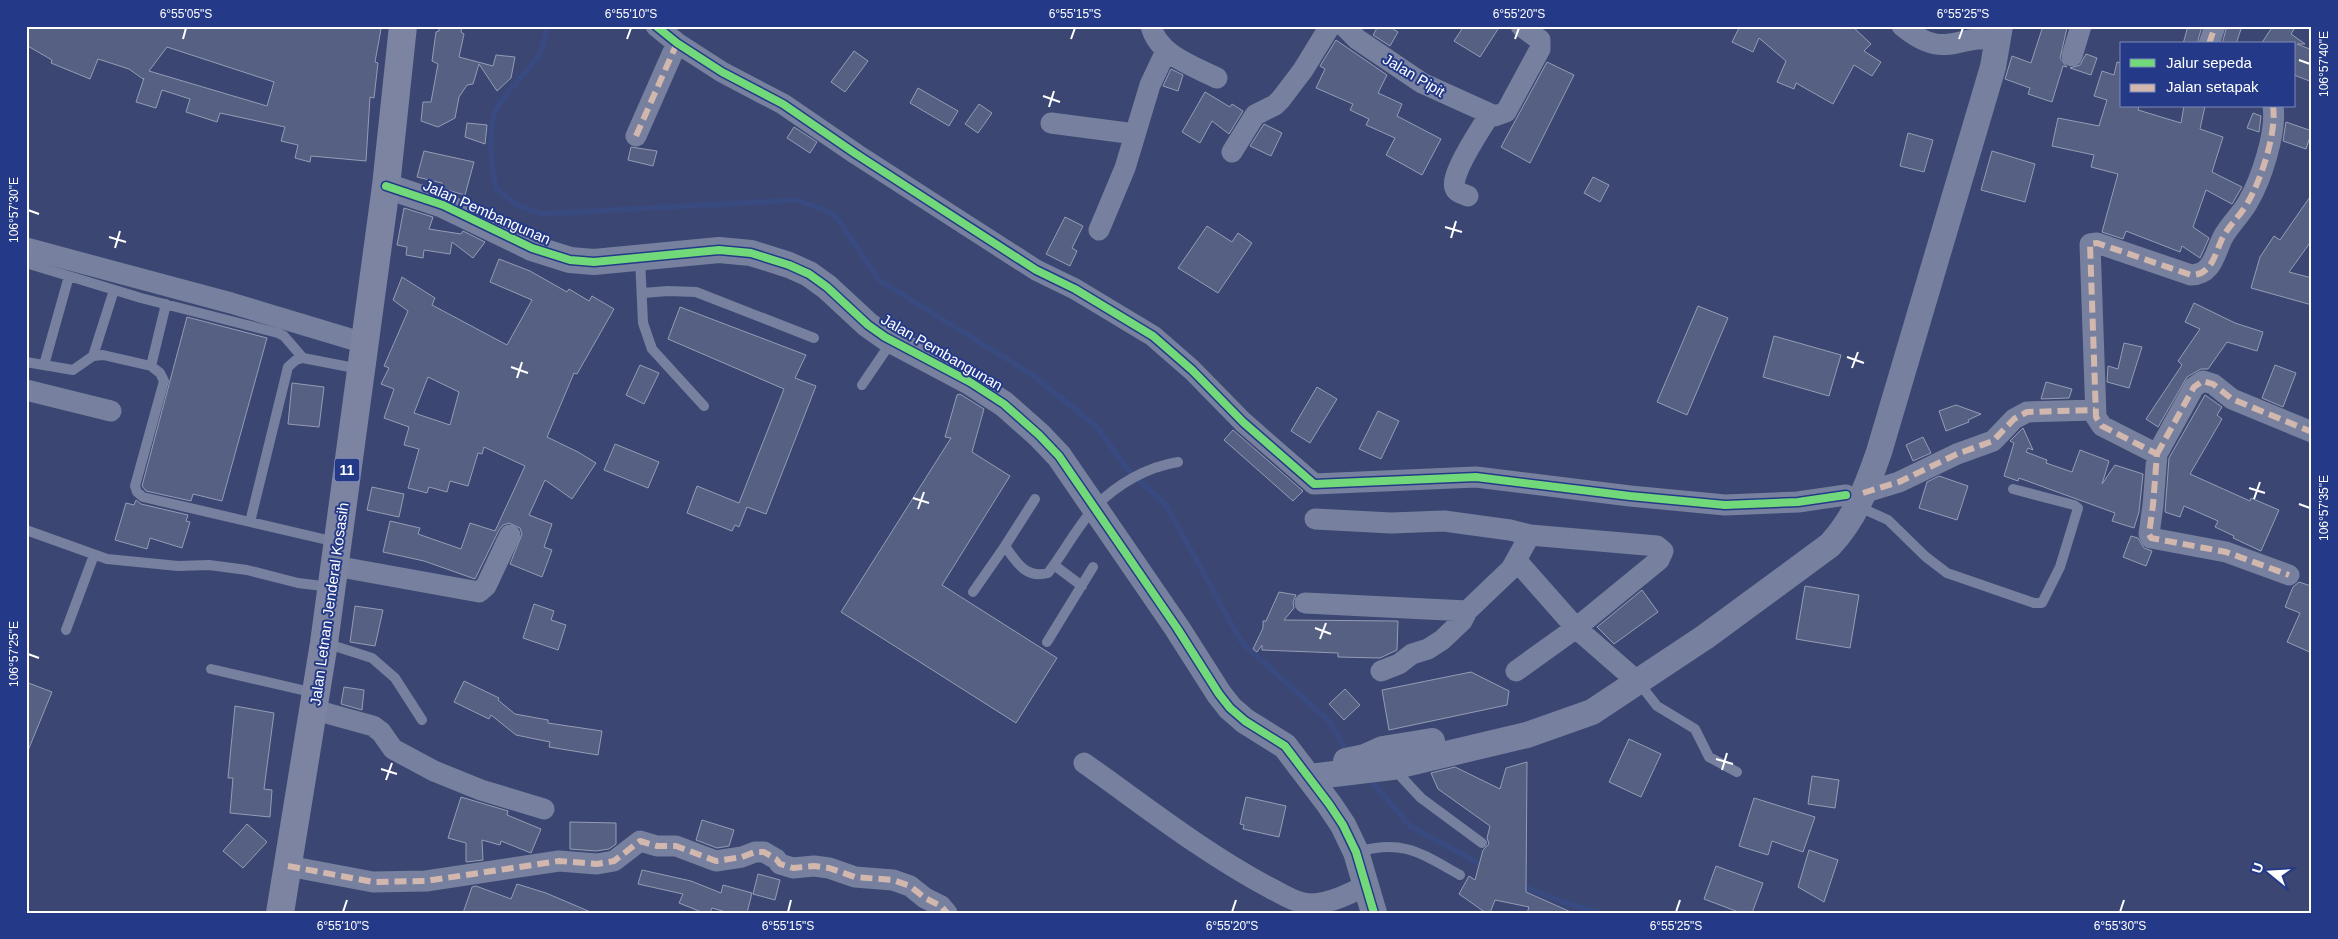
<svg xmlns="http://www.w3.org/2000/svg" width="2338" height="939" font-family="Helvetica,sans-serif">
<rect width="100%" height="100%" fill="#3b4772"/>
<g fill="none" stroke-linecap="round" stroke-linejoin="round">
<path stroke="#394a81" stroke-width="5.5" d="M546 26C548 62 510 81 496 110 487 130 492 168 496 189L518 205 542 214 797 200 834 214 879 280 1034 376 1097 427 1127 469 1166 505 1242 643 1329 721 1349 754
M1368 777 1410 826 1485 867
M1520 885 1563 902 1600 913"/>
</g>
<path fill="#566082" stroke="#959cb5" fill-rule="evenodd" d="M26 26H369L381 29 375 62 378 63 374 98 370 97 366 161 311 156 310 162 295 158 298 145 281 141 285 127 220 113 217 122 186 112 190 99 162 90 156 108 136 102 144 78 143 79 129 69 98 59 90 79 51 63 52 60 26 45ZM167 47 274 82 267 106 149 71Z
M439 26H462L461 32 464 34 459 57 493 66 496 55 515 57 511 78 497 91 479 64 473 84 467 85 459 97 455 118 438 127 421 121 423 102H431L438 64 432 61 436 32 439 31Z
M1378 26H1388L1398 32 1390 46 1373 35Z
M1464 26H1500L1480 57 1454 41Z
M1740 26H1852L1871 44 1864 51 1881 62 1872 76 1854 65 1833 104 1796 83 1794 89 1777 82 1786 61 1759 38 1753 52 1732 42Z
M2043 26 2067 28 2060 58 2067 67 2063 66 2052 102 2028 94 2030 88 2005 79 2012 56 2031 63Z
M2188 26H2202L2197 44H2183Z
M2227 26H2242L2236 44H2222Z
M2273 26H2296L2291 34 2305 44H2297L2312 50V82L2294 75V44H2261Z
M1336 40 1387 75 1378 93 1402 104 1397 116 1441 139 1422 175 1386 155 1395 138 1366 125 1369 119 1350 110 1353 104 1316 88 1325 69 1320 66Z
M854 51 868 61 845 92 831 82Z
M2086 54 2097 58 2091 75 2070 68 2080 65Z
M1547 62 1574 75 1530 163 1501 147Z
M2117 62 2122 63V106H2139L2138 110 2181 123 2184 106H2205L2200 129 2223 137 2212 172 2242 187 2232 204 2206 190 2193 227 2209 238 2200 258 2182 246 2180 252 2126 231 2123 239 2102 232 2118 174 2091 167 2094 155 2052 146 2058 118 2099 126 2107 100 2094 96 2102 71 2114 75Z
M1171 69 1183 75 1178 91 1163 86Z
M918 88 958 111 949 126 910 103Z
M1205 92 1230 107 1232 104 1243 111 1229 134 1212 121 1200 143 1182 132Z
M979 104 992 113 978 133 965 124Z
M2253 113 2261 116 2259 132 2247 128Z
M2286 122 2312 131 2306 149 2283 141Z
M467 123 487 125 485 144 465 137Z
M1264 124 1282 133 1271 156 1250 146Z
M794 127 817 142 810 153 787 138Z
M1908 133 1933 140 1924 172 1900 166Z
M631 147 657 151 653 166 628 160Z
M424 151 474 162 465 195 440 188 442 183 417 177Z
M1992 151 2035 164 2025 202 1981 190Z
M1593 177 1609 185 1600 202 1584 193Z
M2312 194V240L2289 272 2312 278V305L2251 288 2260 257 2274 236 2280 240Z
M404 208 433 217 429 229 461 234 463 231 485 242 473 258 452 242 450 254 424 250 423 258 406 255 407 247 397 245Z
M1065 217 1083 226 1072 248 1077 251 1070 266 1046 254Z
M1207 226 1232 242 1238 233 1252 243 1218 293 1178 268Z
M499 259 530 271 567 292 569 289 589 301 592 296 614 309 577 374 574 373 547 437 578 452 596 463 572 499 545 480 529 515 552 524 544 547 552 550 542 577 510 564 522 534 520 528 509 523 503 525 499 530 475 579 424 561 383 552 390 521 420 528 418 534 461 549 470 523 495 531 525 466 484 447 482 454 478 453 468 486 450 481 447 492 429 487 427 493 408 488 419 449 404 445 409 427 384 418 394 389 381 384 389 368 384 366 408 311 393 300 402 277 435 298 432 305 507 345 532 300 490 282ZM428 377 459 392 450 425 414 413Z
M2194 303 2235 323 2263 332 2257 351 2227 342 2208 369H2201L2187 377 2158 427 2146 419 2182 365 2178 361 2200 329 2185 322Z
M1698 306 1728 318 1687 415 1657 402Z
M680 307 806 355 795 378 816 386 766 514 747 507 739 527 735 525 732 531 687 513 697 486 739 503 784 389 668 339Z
M187 317 267 338 222 501 193 494 191 501 146 491 142 486Z
M1774 336 1841 355 1829 396 1763 377Z
M2124 343 2142 347 2129 388 2107 382 2108 366 2118 369Z
M640 365 659 373 644 404 626 395Z
M2275 365 2296 373 2283 407 2262 398Z
M2046 382 2072 389 2069 398 2041 399Z
M292 383 324 387 319 427 288 424Z
M1317 387 1337 399 1310 443 1291 431Z
M960 394 984 409 972 452 1010 476 942 585 1057 658 1016 723 841 612 951 438 945 437 957 395Z
M2205 395 2222 407 2217 415 2222 419 2190 474 2250 501 2251 498 2279 510 2261 551 2233 538 2234 536 2215 527 2218 521 2184 506 2180 517 2165 512 2169 458Z
M1956 405 1981 414 1968 420 1969 422 1946 431 1939 411Z
M1378 411 1399 421 1381 459 1359 449Z
M2023 428 2033 450 2028 448 2026 452 2047 460 2046 463 2072 472 2080 450 2109 461 2102 484 2115 465 2143 474 2139 512 2134 528 2112 521 2115 513 2019 478 2018 481 2004 476 2014 443 2010 441Z
M1233 430 1303 491 1293 501 1224 440Z
M1923 437 1931 453 1913 461 1906 445Z
M615 444 659 462 648 488 604 470Z
M1939 476 1968 486 1957 520 1919 508 1927 482Z
M372 487 404 494 399 517 367 510Z
M136 500 141 504 188 515 186 521 190 522 182 548 150 538 147 549 115 540 126 503 134 505Z
M2131 536 2138 538 2144 548 2152 551 2146 566 2123 557Z
M2299 582 2311 586 2312 584V653L2287 642 2300 613 2285 607 2293 587Z
M1805 586 1859 595 1850 648 1796 639Z
M1642 590 1658 612 1614 644 1597 627Z
M1279 592 1296 595 1293 602 1294 608 1284 620 1398 621 1397 650 1380 658 1338 657V653L1262 650V645L1257 652 1253 649 1263 628V621H1266Z
M534 604 554 611 551 620 566 625 558 650 523 638Z
M355 606 383 610 375 646 350 642Z
M1471 672 1509 691 1507 705 1389 730 1382 690Z
M464 681 499 698 498 700 515 714 548 720V723L602 731 598 755 549 747 550 742 516 735 491 715 489 719 454 702Z
M26 682 52 692 27 753H26Z
M344 687 364 690 362 710 341 704Z
M1345 689 1360 705 1344 720 1329 704Z
M235 706 274 713 264 789 272 790 270 817 230 813 233 778H228Z
M1629 739 1661 754 1641 797 1609 782Z
M1527 762 1526 892 1573 913H1527L1529 907 1495 900 1490 913H1486L1459 894 1469 876 1475 880 1483 850 1489 844 1487 838 1490 826 1438 789 1431 773 1455 767 1500 789 1506 768Z
M1812 776 1839 780 1835 808 1808 804Z
M461 797 508 811 507 815 541 829 531 853 501 841 500 845 482 840 483 860 466 862V843L448 838Z
M1246 797 1286 806 1279 837 1243 829 1244 825 1240 824Z
M1754 798 1815 817 1803 852 1772 841 1768 855 1739 846Z
M702 820 734 830 729 846 717 848 696 840Z
M570 822 616 823V844L609 849 596 851 570 849Z
M247 824 267 842 243 868 223 851Z
M1809 850 1838 860 1824 902 1798 887Z
M1716 866 1763 883 1752 913H1741L1704 899Z
M642 870 691 881 721 893 723 885 752 893 747 913H729L712 908 710 913H704L679 903 683 894 638 884Z
M758 874 780 880 775 900 753 894Z
M517 884 546 893 593 913H463L472 887 476 886 511 899Z"/>
<g fill="none" stroke-linecap="round" stroke-linejoin="round">
<path stroke="#77809e" stroke-width="10" d="M640 259 643 323 652 349 704 406
M26 263 141 298 278 333 284 336 303 358
M643 293 668 291 696 292 814 338
M93 356 114 290
M26 362 73 370 93 356 103 355 151 366 160 373 164 381 135 486 137 492 143 497 250 522
M44 365 69 276
M151 366 166 304
M862 385 892 341
M1035 499 1005 546C1016 562 1026 579 1048 573 1064 552 1077 527 1095 507 1117 484 1147 467 1178 462
M1857 506 1888 520 1926 557 1947 573 2034 603H2042L2060 567 2078 508 2074 505 2013 489
M26 530 107 559 178 566 209 565 247 570 298 583 331 587
M336 542 250 522 288 367 296 360 303 358 360 369
M1054 565 1082 586
M973 592 1005 546
M66 630 94 555
M1047 642 1093 567
M325 643 372 658 395 678 422 720
M211 669 315 693
M1639 683 1657 706 1695 729 1709 757 1737 772
M1393 768 1421 798 1482 843
M1357 852C1404 839 1420 853 1460 875"/>
<path stroke="#77809e" stroke-width="21" d="M656 26 677 43 722 72 783 104 856 154 1036 270 1075 289 1153 336 1192 370 1243 422 1314 484 1476 477 1630 496 1725 505 1798 502 1846 495
M1151 26C1158 55 1193 66 1217 78
M1344 26 1357 39 1422 83 1495 116 1506 112 1540 49V40L1521 26
M1902 26C1947 63 1956 32 1999 40
M2209 44 2215 26
M2072 56 2081 26
M2273 106C2277 132 2261 180 2248 202 2241 215 2230 224 2223 237 2215 252 2213 275 2191 275L2097 243 2090 244 2096 417 2102 426 2157 454 2153 505 2149 534 2151 538 2226 552 2289 575
M1051 123 1135 134
M636 136 677 43
M1232 152 1255 115 1275 105 1281 99 1303 70 1330 26
M1468 196C1464 194 1457 193 1455 188 1449 176 1482 127 1490 114
M1099 230 1125 168 1150 85 1166 51
M26 248 231 303 364 343
M26 390 111 411
M2157 454 2194 387 2203 381 2213 384 2232 399 2312 432
M1863 493 1899 482 1957 454 1993 441 2014 419 2027 412 2095 410
M1315 519 1391 523 1444 521 1510 530 1530 535 1657 546 1663 551 1659 560 1576 628 1516 671
M1516 560 1576 628 1639 683
M335 566 479 592 486 586 510 535
M1305 603 1467 611 1511 569 1530 535
M1381 671 1399 664 1412 654 1428 649 1442 640 1462 621 1467 611
M315 710 373 726 381 732 393 749 434 771 481 790 544 809
M1084 763C1145 806 1204 853 1270 888 1282 894 1297 904 1312 904 1331 903 1349 894 1365 886
M288 866 373 882 426 881 559 861 597 864 614 861 640 841 657 846H676L716 861 742 857 755 852H764L776 859 780 864 793 868 814 866 829 868 855 877 893 880 910 886 925 898 941 906 947 913"/>
<path stroke="#77809e" stroke-width="26" d="M386 186 443 205 532 248 570 260 594 262 719 250 751 253 789 265 809 274 827 287 868 325 885 337 970 382 1004 404 1039 435 1059 456 1177 628 1219 694 1230 708 1245 721 1285 746 1329 804 1343 825 1356 852 1374 913
M1346 761 1365 757 1383 749 1432 741
M1309 777 1392 767 1527 735 1592 712 1705 637 1830 545C1855 518 1867 487 1879 452L1993 67 2000 26"/>
<path stroke="#7c84a1" stroke-width="28" d="M280 913 324 643 386 186 403 26"/>
<path stroke="#d1b7ad" stroke-width="6" stroke-dasharray="12 6" stroke-linecap="butt" d="M2209 44 2215 26
M2273 106C2277 132 2261 180 2248 202 2241 215 2230 224 2223 237 2215 252 2213 275 2191 275L2097 243 2090 244 2096 417 2102 426 2157 454 2153 505 2149 534 2151 538 2226 552 2289 575
M636 136 677 43
M2157 454 2194 387 2203 381 2213 384 2232 399 2312 432
M1863 493 1899 482 1957 454 1993 441 2014 419 2027 412 2095 410
M288 866 373 882 426 881 559 861 597 864 614 861 640 841 657 846H676L716 861 742 857 755 852H764L776 859 780 864 793 868 814 866 829 868 855 877 893 880 910 886 925 898 941 906 947 913"/>
<g stroke="#243a88" stroke-width="11">
<path id="cycleway" d="M656 26 677 43 722 72 783 104 856 154 1036 270 1075 289 1153 336 1192 370 1243 422 1314 484 1476 477 1630 496 1725 505 1798 502 1846 495
M386 186 443 205 532 248 570 260 594 262 719 250 751 253 789 265 809 274 827 287 868 325 885 337 970 382 1004 404 1039 435 1059 456 1177 628 1219 694 1230 708 1245 721 1285 746 1329 804 1343 825 1356 852 1374 913"/>
</g>
<use href="#cycleway" stroke="#71d979" stroke-width="8"/>
</g>
<path fill="none" stroke="#fff" stroke-width="2" d="M183 39 186 28M627 39 631 28M1071 39 1075 28M1515 39 1519 28M1959 39 1963 28M2299 60 2310 64M1043 96 1060 102M1049 107 1054 91M28 210 39 214M1445 227 1462 232M109 237 126 242M1451 238 1456 221M115 248 120 231M1847 357 1864 363M511 367 528 373M1852 368 1858 352M517 378 522 362M2249 488 2265 493M913 498 929 503M2254 499 2260 482M2299 504 2310 508M918 509 924 492M1315 628 1331 634M1320 639 1326 623M28 654 39 658M1716 759 1733 764M381 769 397 774M1722 770 1727 753M386 780 392 763M343 912 347 900M788 912 791 900M1232 912 1236 900M1676 912 1680 900M2120 912 2124 900"/>
<g text-anchor="middle" dominant-baseline="central" stroke-width="4" stroke-linejoin="round" paint-order="stroke">
<rect fill="#243a88" stroke="#bdc4db" stroke-width="1" x="334.5" y="458.5" width="25" height="23" rx="4"/>
<g font-size="14" font-weight="bold" fill="#fff">
<text x="347" y="470">11</text>
</g>
<g font-size="15" fill="#fff" stroke="#243a88">
<text transform="translate(1414 75) rotate(31)">Jalan Pipit</text>
<text transform="translate(487 212) rotate(24)">Jalan Pembangunan</text>
<text transform="translate(942 352) rotate(30)">Jalan Pembangunan</text>
<text transform="translate(329 604) rotate(-82)">Jalan Letnan Jenderal Kosasih</text>
</g>
</g>
<rect width="2338" height="939" fill="none" stroke="#243a88" stroke-width="55"/>
<rect x="2120" y="42" width="175" height="65" fill="#243a88" stroke="#7c89b8"/>
<rect x="2130" y="59" width="25" height="8" fill="#71d979" stroke="#7c89b8"/>
<text x="2166" y="68" font-size="15" fill="#ffffff">Jalur sepeda</text>
<rect x="2130" y="84" width="25" height="8" fill="#d1b7ad" stroke="#7c89b8"/>
<text x="2166" y="92" font-size="15" fill="#ffffff">Jalan setapak</text>
<g transform="translate(2270 872) rotate(288)" stroke="#243a88" stroke-width="4" paint-order="stroke">
<path d="M0-4L9 19L0 12L-9 19Z" fill="#ffffff"/>
<text y="-8" font-size="14" font-weight="bold" text-anchor="middle" fill="#ffffff">U</text>
</g>
<rect x="28" y="28" width="2282" height="884" fill="none" stroke="#fff" stroke-width="2"/>
<g font-size="12" text-anchor="middle" fill="#fff">
<text x="186" y="18">6°55'05"S</text>
<text x="631" y="18">6°55'10"S</text>
<text x="1075" y="18">6°55'15"S</text>
<text x="1519" y="18">6°55'20"S</text>
<text x="1963" y="18">6°55'25"S</text>
<text transform="translate(2324 64) rotate(-90)" y="4">106°57'40"E</text>
<text transform="translate(14 210) rotate(-90)" y="4">106°57'30"E</text>
<text transform="translate(2324 508) rotate(-90)" y="4">106°57'35"E</text>
<text transform="translate(14 654) rotate(-90)" y="4">106°57'25"E</text>
<text x="343" y="930">6°55'10"S</text>
<text x="788" y="930">6°55'15"S</text>
<text x="1232" y="930">6°55'20"S</text>
<text x="1676" y="930">6°55'25"S</text>
<text x="2120" y="930">6°55'30"S</text>
</g>
</svg>
